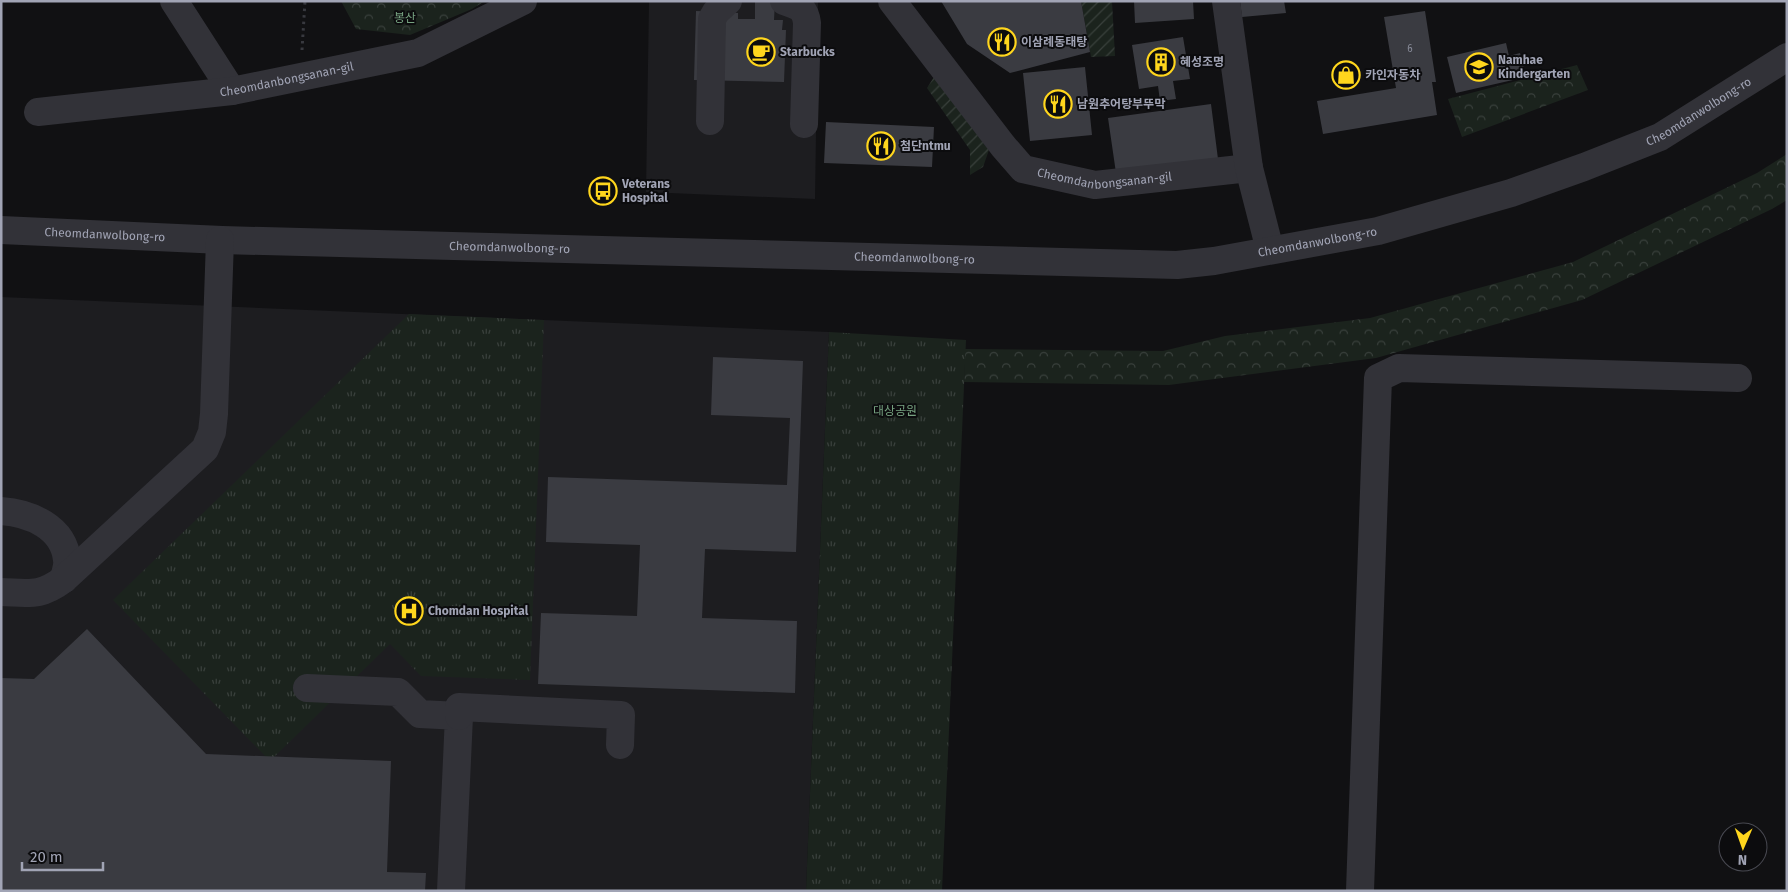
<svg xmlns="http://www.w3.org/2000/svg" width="1788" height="892" font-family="'Fira Sans','Noto Sans KR',sans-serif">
<defs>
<pattern id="forest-crowns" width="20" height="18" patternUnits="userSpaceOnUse" patternTransform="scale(1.25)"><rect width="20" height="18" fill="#1b231d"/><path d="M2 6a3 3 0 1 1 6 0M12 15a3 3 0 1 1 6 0" fill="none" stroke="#39403c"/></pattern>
<pattern id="park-tufts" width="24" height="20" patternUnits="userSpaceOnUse" patternTransform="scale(1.25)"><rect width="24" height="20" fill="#1b231d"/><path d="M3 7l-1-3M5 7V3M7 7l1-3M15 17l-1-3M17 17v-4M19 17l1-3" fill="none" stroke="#39403c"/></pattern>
<pattern id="garden-furrows" width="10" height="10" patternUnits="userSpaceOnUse" patternTransform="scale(1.25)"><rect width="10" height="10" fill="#1b231d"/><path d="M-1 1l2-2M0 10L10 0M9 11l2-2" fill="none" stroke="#39403c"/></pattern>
</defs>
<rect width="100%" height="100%" fill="#111113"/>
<path fill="#1d1d20" d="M649 1H818L815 199 646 192Z
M1 297 829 332 806 891H1Z"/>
<path fill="url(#forest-crowns)" d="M341 1H485L472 9 410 35 356 29Z
M1577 65 1588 90 1462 137 1448 99Z
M1787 154V200L1772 209 1582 300 1376 358 1169 385 964 382 965 349 1163 351 1225 336 1370 318 1573 262 1757 173Z"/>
<path fill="url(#park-tufts)" d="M409 314 544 320 530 680 421 676 390 644 270 761 113 600Z
M829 332 966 340 942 891H806Z"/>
<path fill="url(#garden-furrows)" d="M1081 1H1112L1115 56 1091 57Z
M934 77 989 150 983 167 970 175V150L927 88Z"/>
<path fill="#3a3b41" d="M755 1H775L774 20H783L782 30H786L784 82 694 80 696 11 738 13V19H755Z
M941 1H1081L1090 52 1010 73 967 44Z
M1134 1H1193L1194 19 1135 23Z
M1240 1H1284L1286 13 1242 17Z
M1425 11 1436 82H1432L1437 115 1323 134 1317 101 1396 88 1384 17Z
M1183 37 1190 79 1173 81 1176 99 1160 101 1158 86 1139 89 1132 45Z
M1506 43 1509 56 1520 53 1526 77 1456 93 1447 57Z
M1085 67 1092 135 1030 141 1023 73Z
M1211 104 1218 159 1116 173 1108 118Z
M826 122 934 127 932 167 824 163Z
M713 357 803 361 796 552 705 549 702 618 797 621 795 693 538 684 541 613 637 616 640 545 546 542 548 477 787 485 790 418 711 415Z
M87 629 206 754 391 761 387 872 426 873 425 891H1V678L34 679Z"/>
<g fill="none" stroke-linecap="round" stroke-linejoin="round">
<path stroke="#38393f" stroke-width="3" stroke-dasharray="2.5 4" stroke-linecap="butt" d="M302 50 305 1"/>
<g stroke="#323238" stroke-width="28">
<path d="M174 1 232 91"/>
<path d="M784 1C798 6 805 7 807 23L804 124"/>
<path id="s1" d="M892 1 1003 146 1023 169 1095 185 1249 168"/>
<path d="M1226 1 1249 168 1270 250"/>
<path id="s2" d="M38 112 232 91 418 53 523 1"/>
<path d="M710 121 712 19 716 12 728 1"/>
<path id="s3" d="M1 230 222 240 1177 265 1214 261 1378 231 1511 193 1584 167 1660 137 1787 57"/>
<path d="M1 511C30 513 64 527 67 560 68 566 65 573 64 579"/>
<path d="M1 592C30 593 40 597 64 579L205 449 212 432 214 414 220 240"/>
<path d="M307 688 398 692 420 714 459 716 451 891"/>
<path d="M459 716V707L621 715 620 745"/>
<path d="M1360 891 1378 378 1399 368 1738 378"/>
</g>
</g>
<defs>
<g id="restaurant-ring" transform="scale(1.4375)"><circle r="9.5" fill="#0c0c0e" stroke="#ffd61d" stroke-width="1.5"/><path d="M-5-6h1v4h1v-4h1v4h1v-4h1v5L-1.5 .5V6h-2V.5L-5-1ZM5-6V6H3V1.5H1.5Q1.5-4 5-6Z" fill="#ffd61d"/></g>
<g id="cafe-ring" transform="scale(1.4375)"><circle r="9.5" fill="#0c0c0e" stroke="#ffd61d" stroke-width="1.5"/><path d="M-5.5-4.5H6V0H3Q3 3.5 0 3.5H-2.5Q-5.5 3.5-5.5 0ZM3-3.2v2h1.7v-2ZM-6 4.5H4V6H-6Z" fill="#ffd61d"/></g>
<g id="building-ring" transform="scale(1.4375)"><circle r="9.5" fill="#0c0c0e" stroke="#ffd61d" stroke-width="1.5"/><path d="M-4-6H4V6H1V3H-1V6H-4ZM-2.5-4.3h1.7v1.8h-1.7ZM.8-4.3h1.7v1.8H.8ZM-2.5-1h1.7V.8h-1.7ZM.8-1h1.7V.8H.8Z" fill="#ffd61d"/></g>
<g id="school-ring" transform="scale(1.4375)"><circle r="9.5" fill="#0c0c0e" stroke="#ffd61d" stroke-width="1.5"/><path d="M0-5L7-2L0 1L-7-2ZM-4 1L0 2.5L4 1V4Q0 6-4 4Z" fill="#ffd61d"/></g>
<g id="shop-ring" transform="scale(1.4375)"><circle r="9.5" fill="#0c0c0e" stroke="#ffd61d" stroke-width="1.5"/><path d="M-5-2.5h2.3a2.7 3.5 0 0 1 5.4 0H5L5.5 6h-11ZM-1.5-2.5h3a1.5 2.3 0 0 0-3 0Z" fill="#ffd61d"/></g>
<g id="bus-ring" transform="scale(1.4375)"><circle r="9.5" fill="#0c0c0e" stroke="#ffd61d" stroke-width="1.5"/><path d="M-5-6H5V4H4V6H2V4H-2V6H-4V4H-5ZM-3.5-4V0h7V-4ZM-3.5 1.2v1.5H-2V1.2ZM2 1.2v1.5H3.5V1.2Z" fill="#ffd61d"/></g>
<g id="hospital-ring" transform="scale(1.4375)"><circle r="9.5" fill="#0c0c0e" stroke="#ffd61d" stroke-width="1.5"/><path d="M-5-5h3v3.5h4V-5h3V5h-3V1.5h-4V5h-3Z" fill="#ffd61d"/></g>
</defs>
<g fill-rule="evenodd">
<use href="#restaurant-ring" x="1002" y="42"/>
<use href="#cafe-ring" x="761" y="52"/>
<use href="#building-ring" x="1161" y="62"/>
<use href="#school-ring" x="1479" y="67"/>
<use href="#shop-ring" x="1346" y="75"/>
<use href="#restaurant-ring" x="1058" y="104"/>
<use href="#restaurant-ring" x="881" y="146"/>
<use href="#bus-ring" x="603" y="191"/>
<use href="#hospital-ring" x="409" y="611"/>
</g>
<g text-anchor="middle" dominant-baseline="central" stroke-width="4" stroke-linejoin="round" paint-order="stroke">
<g font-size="10" fill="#878a98">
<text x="1410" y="49">6</text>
</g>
<g font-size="12" fill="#76a280" stroke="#0c0c0e">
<text x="405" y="18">봉산</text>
<text x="895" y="411">대상공원</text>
</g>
<g font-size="12" font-weight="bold" fill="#a1a4b5" stroke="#0c0c0e" text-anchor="start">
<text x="1021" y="42">이삼례동태탕</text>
<text x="780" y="52">Starbucks</text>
<text x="1498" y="60">Namhae<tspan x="1498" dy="14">Kindergarten</tspan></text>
<text x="1180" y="62">혜성조명</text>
<text x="1365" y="75">카인자동차</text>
<text x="1077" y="104">남원추어탕부뚜막</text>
<text x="900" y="146">첨단ntmu</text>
<text x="622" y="184">Veterans<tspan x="622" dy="14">Hospital</tspan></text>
<text x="428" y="611">Chomdan Hospital</text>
</g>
<g font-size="12" fill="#a1a4b5" stroke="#0c0c0e">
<text stroke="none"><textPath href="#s2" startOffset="251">Cheomdanbongsanan-gil</textPath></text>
<text stroke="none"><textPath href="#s3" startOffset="1724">Cheomdanwolbong-ro</textPath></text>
<text stroke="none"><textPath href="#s1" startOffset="296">Cheomdanbongsanan-gil</textPath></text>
<text stroke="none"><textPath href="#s3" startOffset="104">Cheomdanwolbong-ro</textPath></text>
<text stroke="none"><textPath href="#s3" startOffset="1319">Cheomdanwolbong-ro</textPath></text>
<text stroke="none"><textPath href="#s3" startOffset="509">Cheomdanwolbong-ro</textPath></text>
<text stroke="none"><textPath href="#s3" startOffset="914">Cheomdanwolbong-ro</textPath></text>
</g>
</g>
<rect width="1788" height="892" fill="none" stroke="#a1a4b5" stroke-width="5"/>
<g transform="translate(1743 847) rotate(182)"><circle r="24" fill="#0c0c0e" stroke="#484951"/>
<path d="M0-4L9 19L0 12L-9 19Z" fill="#ffd61d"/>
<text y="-8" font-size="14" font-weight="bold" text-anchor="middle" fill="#a1a4b5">N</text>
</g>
<path d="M22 862v8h81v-8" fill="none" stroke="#a1a4b5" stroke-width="2.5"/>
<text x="30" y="862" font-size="15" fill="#a1a4b5" stroke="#0c0c0e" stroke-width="4" paint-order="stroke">20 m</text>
</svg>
